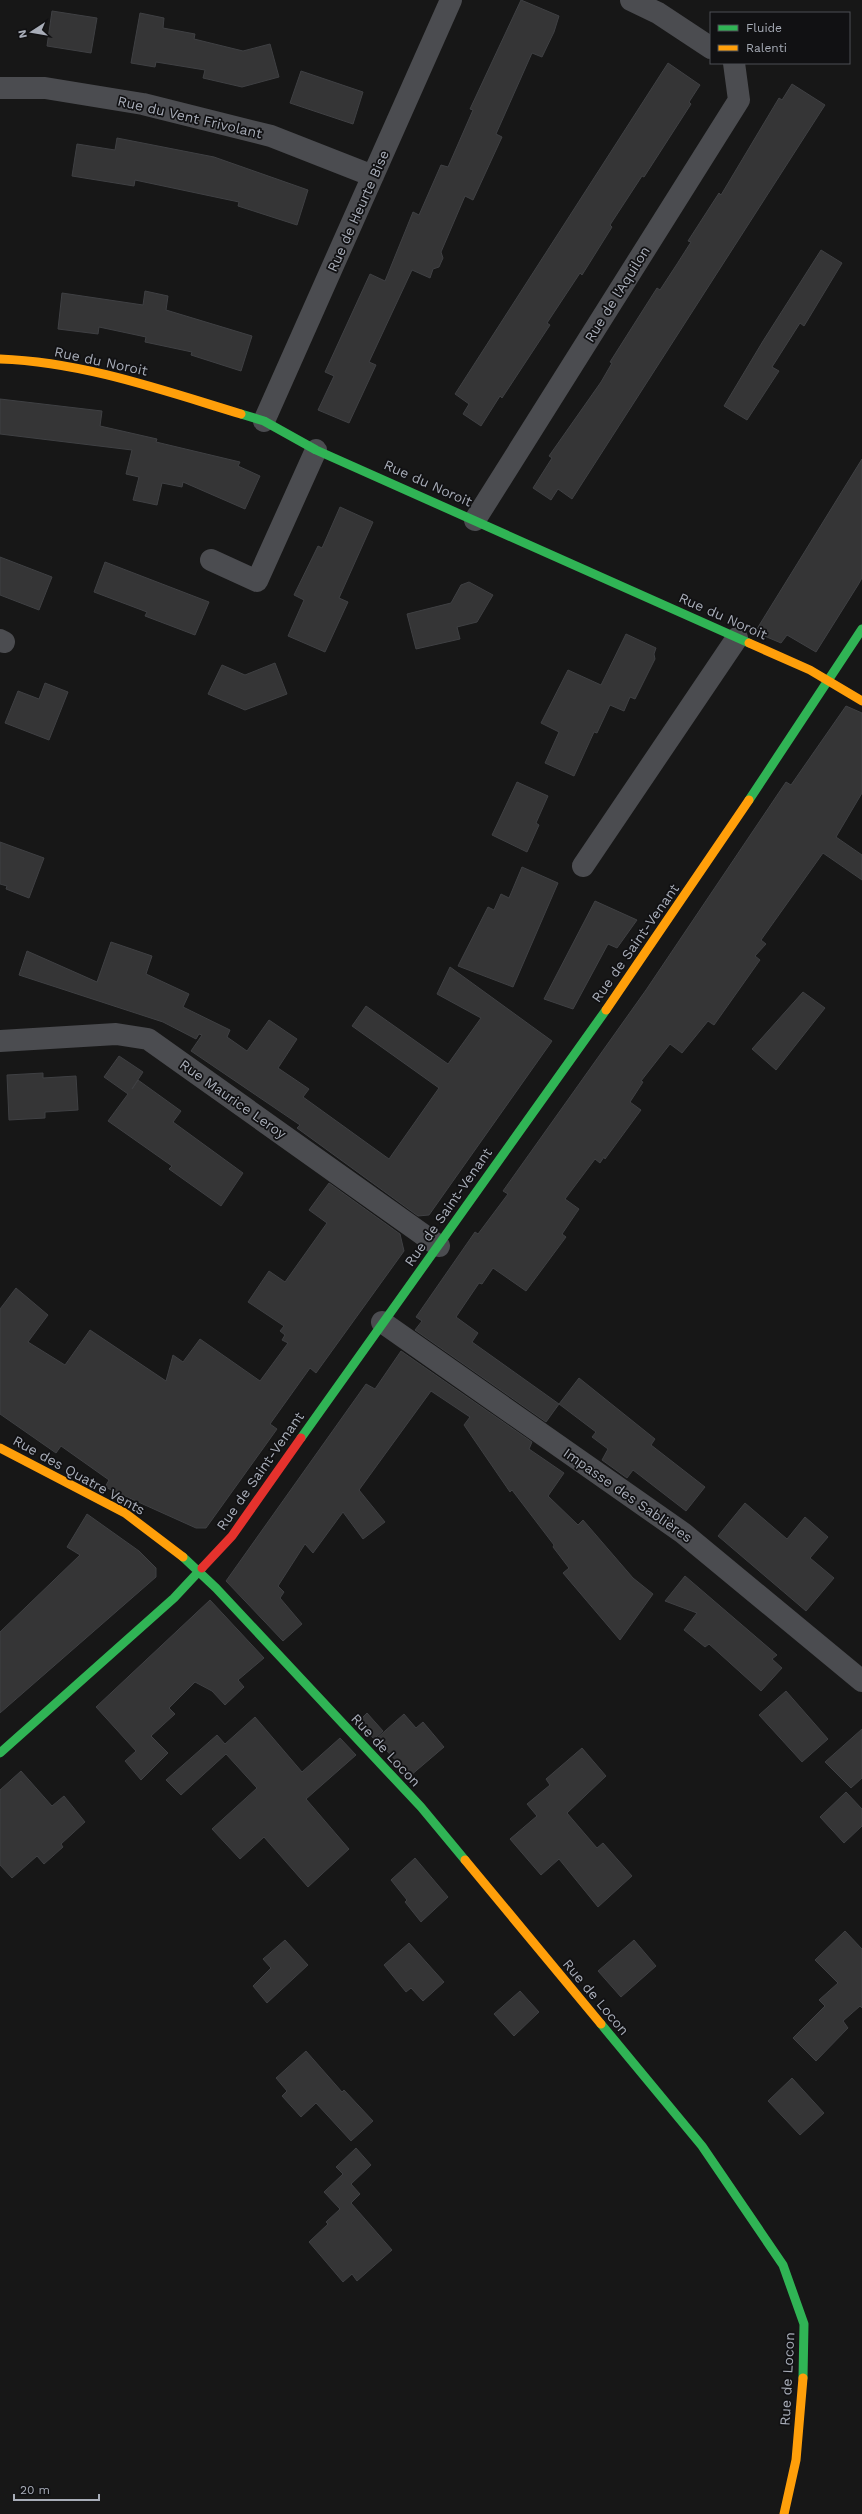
<svg xmlns="http://www.w3.org/2000/svg" width="862" height="2514" font-family="'Work Sans',sans-serif">
<rect width="100%" height="100%" fill="#171717"/>
<path fill="#353536" stroke="#3f4043" d="M521 0 559 16 554 32 542 57 532 53 496 134 502 137 473 200 465 196 441 252 443 258 439 267 433 269 430 278 412 270 369 362 376 365 349 423 318 410 334 376 325 372 370 274 385 281 413 212 419 215 441 165 448 167 473 110 470 109Z
M52 11 97 18 91 53 47 46Z
M140 13 164 18 163 28 195 34 194 39 243 51 270 44 279 77 242 87 203 78 205 70 156 62 155 67 131 63Z
M668 63 700 85 689 102 691 104 644 177 642 176 610 225 612 227 582 275 580 273 547 323 550 325 502 398 500 396 481 426 463 414 469 404 455 394Z
M301 71 363 92 353 124 290 103Z
M792 84 825 105 572 499 558 489 551 500 533 488 552 458 549 456 601 382 612 363 610 362 657 288 660 290 677 264 691 242 688 241 719 193 721 195 779 98 782 100Z
M117 138 214 157 308 190 297 225 238 206 239 202 135 180 134 186 72 176 77 144 115 150Z
M821 250 842 263 804 326 800 323 772 367 779 371 747 420 724 406 763 341Z
M145 291 168 296 166 310 252 336 241 371 191 355 192 352 145 342 146 337 99 327 98 334 58 329 62 293 143 305Z
M0 399 102 411 100 426 157 439 156 442 240 462 238 466 260 476 245 509 183 482 182 487 162 483 157 505 133 500 139 477 126 474 132 450 0 434Z
M862 459V578L858 585 816 652 787 635 781 643 755 632Z
M340 507 373 522 339 598 348 602 325 652 288 636 304 600 294 595 318 546 322 548Z
M0 557 52 577 39 610 0 595Z
M105 562 209 602 195 635 145 616 147 612 94 592Z
M469 582 493 595 477 622 457 627 460 639 416 649 407 614 451 603 461 585Z
M626 634 656 648 654 654 655 659 635 699 630 697 624 711 610 705 597 733 594 732 574 776 545 763 559 732 541 723 568 670 601 685Z
M275 663 287 694 245 710 208 694 222 665 245 675Z
M45 683 68 692 49 740 5 723 18 691 39 699Z
M846 706 862 713V793L836 837 862 855V880L823 853 761 940 766 944 755 956 760 960 714 1025 708 1021 682 1053 670 1044 641 1081 643 1082 630 1102 641 1110 605 1159 604 1157 600 1163 595 1159 565 1199 579 1209 562 1234 566 1237 526 1291 493 1268 482 1284 479 1283 456 1317 478 1333 472 1342 559 1404 579 1378 655 1439 651 1445 705 1487 686 1511 633 1470 627 1478 602 1460 608 1449 592 1437 596 1432 559 1404 546 1422 415 1330 422 1321 416 1317 475 1232 478 1234 508 1194 503 1191 646 990 786 782 791 785Z
M517 782 548 796 536 823 539 825 527 852 492 835Z
M0 842 44 858 29 898 6 889 7 886 0 884Z
M522 867 558 883 513 987 458 966 488 907 494 910 501 894 509 898Z
M595 901 637 920 617 948 608 944 573 1009 544 999Z
M111 942 152 956 146 974 189 994 183 1007 230 1030 227 1037 247 1051 269 1020 297 1039 278 1068 309 1089 303 1097 389 1159 439 1088 352 1026 366 1006 448 1064 481 1018 437 994 450 967 552 1041 429 1215 418 1216 297 1128 300 1125 191 1051 202 1035 199 1034 196 1039 163 1022 19 975 27 951 97 982Z
M803 992 825 1008 776 1070 752 1049Z
M119 1056 143 1072 132 1089 138 1080 181 1111 173 1122 243 1173 221 1206 169 1169 172 1166 108 1121 128 1094 104 1077Z
M43 1073V1078L76 1076 78 1110 45 1112V1118L9 1120 7 1075Z
M329 1183 400 1234 404 1251 316 1373 310 1368 270 1424 277 1429 206 1528H196L105 1487 109 1480 61 1446 56 1453 0 1414V1309L16 1288 48 1315 28 1342 65 1365 90 1330 166 1381 173 1355 183 1362 200 1339 260 1381 288 1343 282 1340 285 1335 280 1331 284 1326 248 1302 269 1271 285 1282 327 1223 309 1210Z
M401 1351 532 1442 529 1449 564 1473 548 1496 578 1525 583 1520 633 1578 653 1594 620 1640 563 1573 569 1568 553 1547 554 1545 512 1490 510 1492 464 1425 470 1417 431 1391 359 1490 385 1522 363 1539 343 1512 313 1553 305 1544 278 1586 284 1592 280 1598 302 1624 283 1641 226 1581 366 1384 375 1389Z
M745 1503 787 1539 805 1517 828 1537 810 1558 834 1578 806 1611 718 1536Z
M87 1514 139 1551 156 1568V1577L0 1713V1632L80 1555 67 1547Z
M685 1576 777 1655 772 1659 782 1668 761 1691 709 1644 705 1647 684 1630 697 1613 665 1601Z
M210 1600 264 1658 238 1680 244 1687 225 1705 212 1691 195 1682 169 1708 175 1714 151 1736 168 1753 141 1780 125 1761 136 1751 96 1707Z
M786 1691 828 1739 802 1762 759 1715Z
M367 1713 383 1731 374 1739 358 1722Z
M404 1714 416 1728 423 1722 444 1747 410 1776 376 1739Z
M255 1717 302 1772 340 1738 356 1755 306 1799 349 1849 308 1887 264 1837 240 1859 212 1829 257 1788 226 1754 181 1795 166 1780 217 1735 225 1744Z
M862 1729V1778L851 1788 825 1762Z
M582 1748 606 1776 567 1813 597 1848 603 1843 632 1876 598 1907 559 1859 541 1875 510 1839 537 1816 527 1804 550 1785 546 1779Z
M21 1771 52 1806 64 1796 85 1822 61 1844 63 1847 44 1864 37 1856 12 1878 0 1865V1790Z
M846 1792 862 1809V1826L844 1843 820 1817Z
M415 1858 448 1897 421 1922 405 1902 407 1900 391 1880Z
M845 1931 862 1949V2008L860 2006 843 2021 848 2028 816 2061 793 2038 825 2006 819 2000 838 1983 815 1960Z
M285 1940 308 1965 267 2003 253 1986 271 1968 263 1959Z
M634 1940 656 1966 621 1997 598 1971Z
M409 1943 444 1982 423 2001 411 1988 406 1992 384 1965Z
M520 1991 539 2012 514 2036 494 2014Z
M306 2051 342 2092 344 2090 373 2121 351 2141 316 2103 301 2117 282 2096 287 2091 276 2078Z
M792 2078 824 2113 800 2135 768 2101Z
M356 2148 371 2165 351 2184 360 2194 351 2203 392 2250 357 2281 352 2274 343 2282 309 2242 328 2224 326 2222 340 2209 324 2192 343 2174 336 2167Z"/>
<g fill="none" stroke-linecap="round" stroke-linejoin="round">
<path stroke="#4b4c50" stroke-width="22" d="M631 0 658 13 711 48
M0 88H45L143 104 271 136 373 176
M264 421 451 0
M475 520 739 100 734 63
M211 560 257 581 316 450
M0 640 4 642
M583 866 737 638
M0 1041 116 1034 148 1039 439 1246
M382 1322 683 1533 862 1681"/>
<path stroke="#30b455" stroke-width="9" d="M241 414 264 421 316 450 749 643
M749 800 862 629
M301 1438 606 1010
M183 1557 216 1588 421 1807 465 1860
M0 1753 174 1598 202 1568
M601 2024 702 2146 783 2265 804 2324 803 2378"/>
<path stroke="#ff9f0a" stroke-width="9" d="M0 359C83 362 162 390 241 414
M749 643 810 670 862 701
M606 1010 749 800
M0 1448 125 1513 183 1557
M465 1860 601 2024
M784 2514 796 2460 803 2378"/>
<path stroke="#e5322d" stroke-width="9" d="M202 1568 232 1536 301 1438"/>
</g>
<g text-anchor="middle" dominant-baseline="central" stroke-width="3.5" stroke-linejoin="round" paint-order="stroke">
<g font-size="14" fill="#a8adb8" stroke="#111113">
<text transform="translate(190 117) rotate(13)">Rue du Vent Frivolant</text>
<text transform="translate(358 211) rotate(-66)">Rue de Heurte Bise</text>
<text transform="translate(617 294) rotate(-58)">Rue de l'Aquilon</text>
<text transform="translate(101 361) rotate(12)">Rue du Noroit</text>
<text transform="translate(428 483) rotate(24)">Rue du Noroit</text>
<text transform="translate(723 616) rotate(24)">Rue du Noroit</text>
<text transform="translate(635 943) rotate(-55)">Rue de Saint-Venant</text>
<text transform="translate(233 1099) rotate(35)">Rue Maurice Leroy</text>
<text transform="translate(448 1207) rotate(-55)">Rue de Saint-Venant</text>
<text transform="translate(260 1471) rotate(-55)">Rue de Saint-Venant</text>
<text transform="translate(79 1475) rotate(29)">Rue des Quatre Vents</text>
<text transform="translate(628 1495) rotate(35)">Impasse des Sablières</text>
<text transform="translate(386 1750) rotate(47)">Rue de Locon</text>
<text transform="translate(596 1997) rotate(50)">Rue de Locon</text>
<text transform="translate(787 2379) rotate(-87)">Rue de Locon</text>
</g>
</g>
<rect x="710" y="12" width="140" height="52" fill="#111113" stroke="#4d4f55"/>
<rect x="718" y="25" width="20" height="6" fill="#30b455" stroke="#4d4f55"/>
<text x="746" y="32" font-size="12" fill="#a8adb8">Fluide</text>
<rect x="718" y="45" width="20" height="6" fill="#ff9f0a" stroke="#4d4f55"/>
<text x="746" y="52" font-size="12" fill="#a8adb8">Ralenti</text>
<g transform="translate(32 32) rotate(258)" stroke="#111113" stroke-width="3" paint-order="stroke">
<path d="M0-3L7 15L0 10L-7 15Z" fill="#a8adb8"/>
<text y="-6" font-size="11" font-weight="bold" text-anchor="middle" fill="#a8adb8">N</text>
</g>
<path d="M14 2494v6h85v-6" fill="none" stroke="#a8adb8" stroke-width="2"/>
<text x="20" y="2494" font-size="12" fill="#a8adb8" stroke="#111113" stroke-width="3" paint-order="stroke">20 m</text>
</svg>
